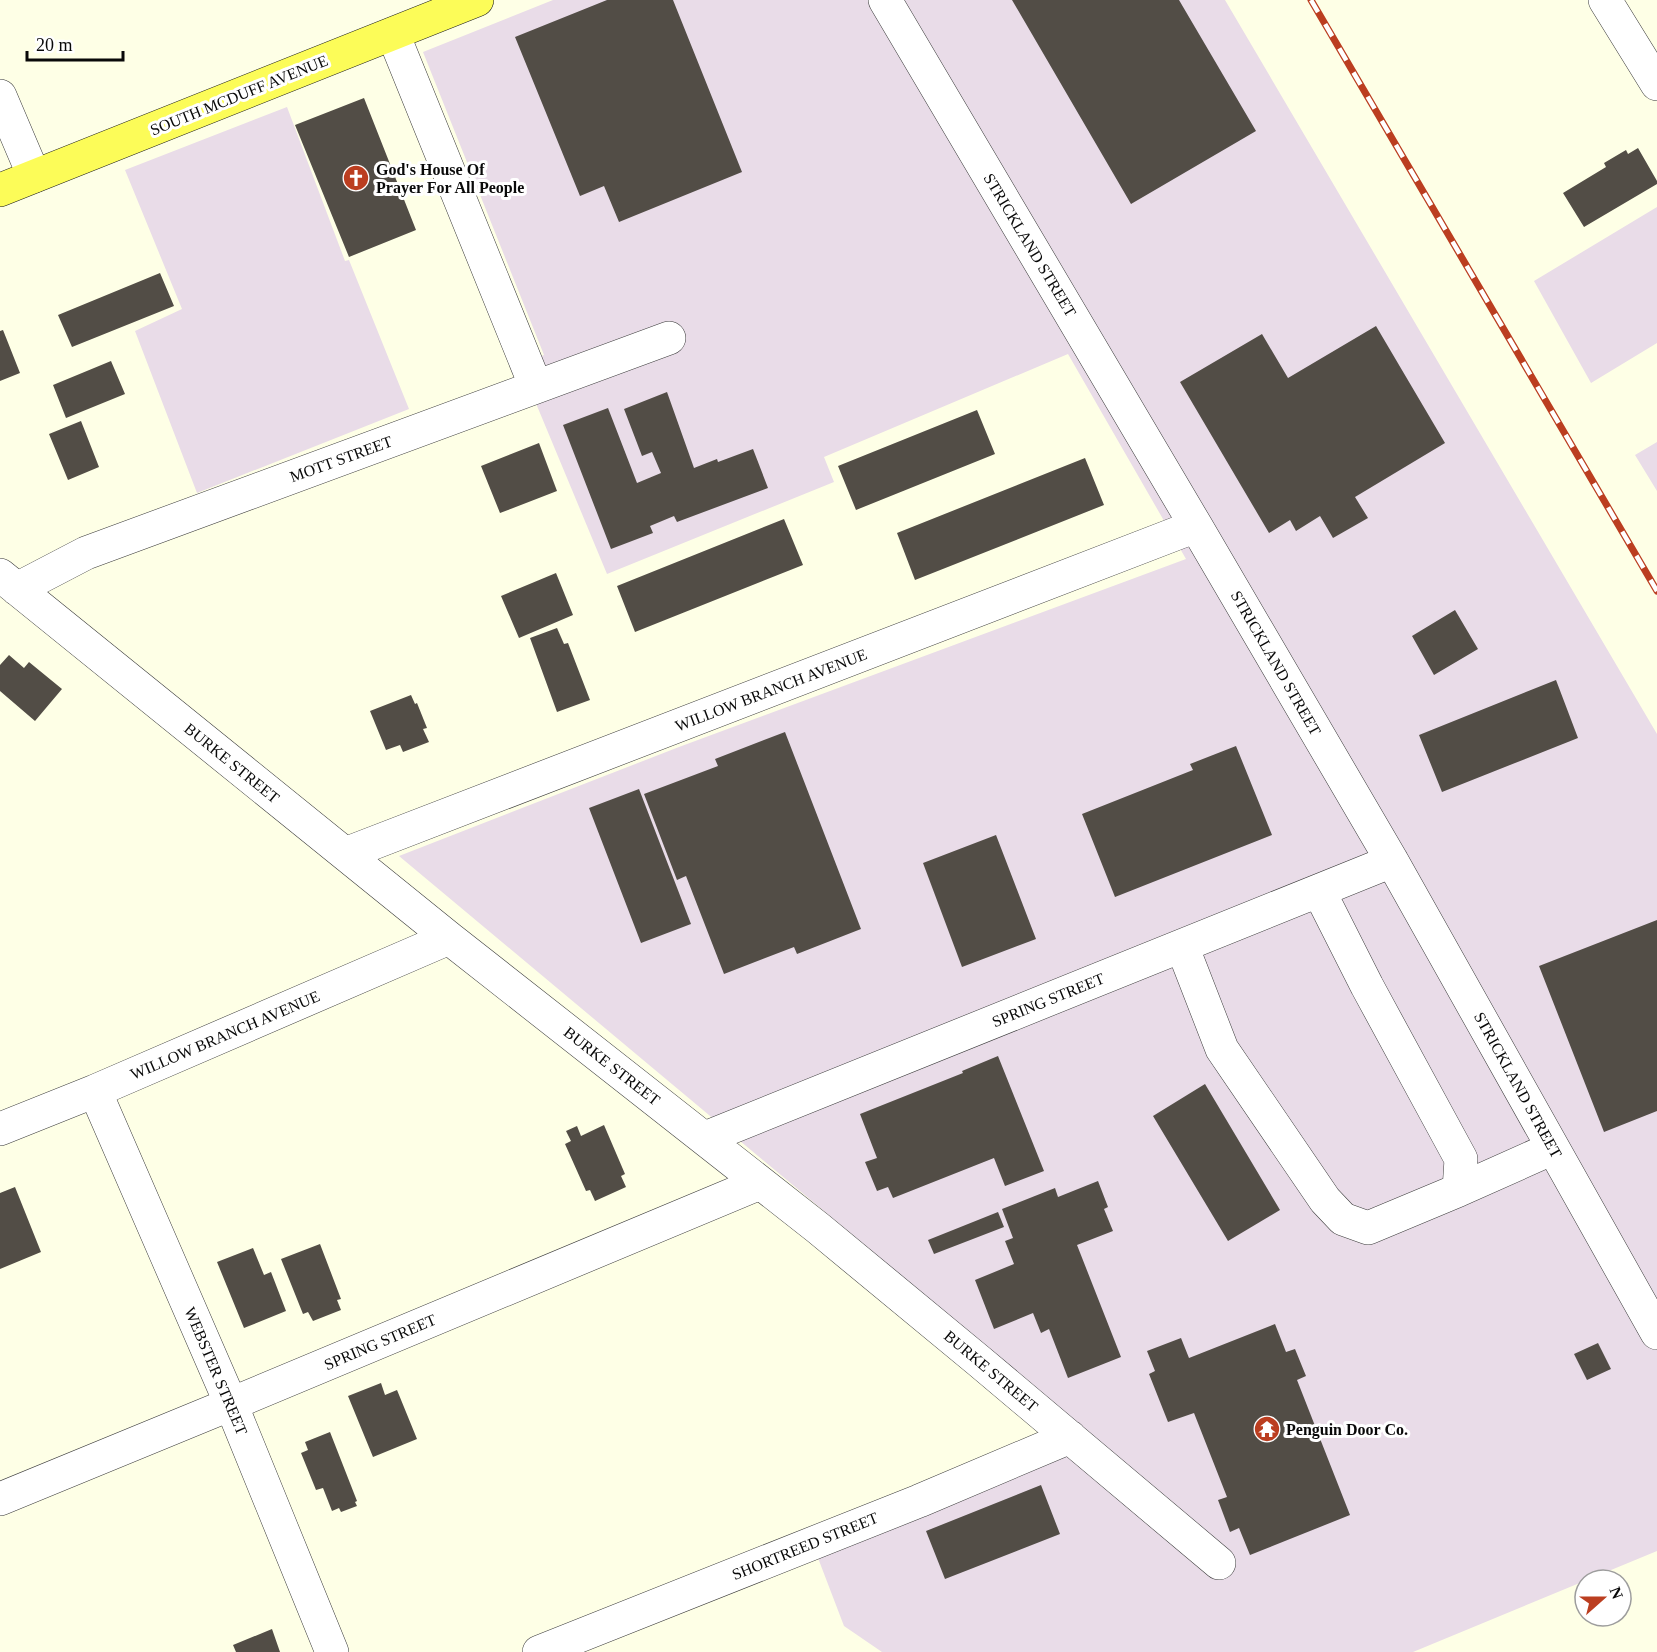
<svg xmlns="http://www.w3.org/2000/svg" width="1657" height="1652" font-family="Georgia,serif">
<rect width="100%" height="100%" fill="#feffe6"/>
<path fill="#e9dce8" d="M553 0H1225L1657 734V1551L1413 1652H882L844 1626 818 1558 1089 1437 873 1252 399 856 679 747 1186 559 1068 354 824 457 834 482 607 574 520 365 544 355 423 52Z
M287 107 345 261 349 260 409 409 197 493 135 331 182 309 125 170Z
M1657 207V343L1591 383 1534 281Z
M1657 442V491L1635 455Z"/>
<path fill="#524d46" d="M607 0H673L742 172 619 222 604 186 580 196 515 37Z
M1012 0H1179L1256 131 1131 204Z
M364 98 416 230 349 257 295 125Z
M1638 148 1657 181V184L1584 227 1563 193 1606 167 1604 163 1626 150 1628 154Z
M160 273 174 306 72 347 58 315Z
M1376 326 1445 443 1355 497 1368 518 1333 538 1320 516 1296 531 1290 520 1269 533 1180 382 1262 334 1288 378Z
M3 330 20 373 0 381V331Z
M111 361 125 394 66 418 53 385Z
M667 392 694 468 717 459 718 462 753 449 768 488 677 522 674 516 650 526 653 533 611 549 563 425 608 408 637 483 661 473 652 452 642 456 624 409Z
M977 410 995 454 856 510 838 466Z
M81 421 99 467 68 480 49 434Z
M539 443 557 491 500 513 481 466Z
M1085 458 1104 505 915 580 897 533Z
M784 519 803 565 635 632 617 586Z
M556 573 573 615 519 638 501 596Z
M1455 610 1478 649 1434 675 1412 636Z
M557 628 564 644 568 643 590 700 557 712 530 638Z
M9 655 24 668 29 662 62 689 35 721 0 691V665Z
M1556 680 1578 738 1442 792 1419 735Z
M411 695 415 704 417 703 427 728 423 729 429 742 403 752 400 745 386 750 370 711Z
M785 732 861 929 797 954 794 947 724 974 686 876 677 880 644 794 718 766 715 759Z
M1236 746 1272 835 1115 897 1082 814 1193 770 1190 764Z
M639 789 691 924 641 943 589 808Z
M996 835 1036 939 962 967 923 863Z
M1657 920V1111L1604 1132 1539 966Z
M998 1056 1044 1171 1005 1186 994 1158 893 1198 888 1187 877 1191 865 1162 877 1158 860 1114 963 1073 962 1071Z
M1205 1084 1280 1210 1228 1241 1153 1116Z
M604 1125 625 1174 621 1176 626 1187 595 1201 590 1190 586 1191 565 1144 571 1141 566 1131 577 1126 581 1136Z
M1098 1181 1108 1207 1104 1209 1113 1231 1077 1245 1121 1357 1068 1378 1049 1329 1041 1333 1033 1313 994 1329 975 1280 1014 1264 1005 1241 1013 1238 1002 1209 1055 1188 1058 1197Z
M15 1187 41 1252 0 1269V1193Z
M998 1212 1004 1227 934 1254 928 1240Z
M320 1244 341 1299 337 1300 341 1310 313 1321 308 1312 303 1314 281 1259Z
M253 1248 264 1275 271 1272 286 1311 244 1328 217 1262Z
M1275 1324 1286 1352 1295 1349 1306 1376 1297 1380 1350 1515 1250 1555 1239 1528 1230 1532 1218 1500 1227 1497 1194 1413 1168 1422 1149 1374 1155 1371 1147 1351 1181 1338 1189 1358Z
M1598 1343 1611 1369 1587 1380 1574 1354Z
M381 1383 385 1395 397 1390 417 1439 373 1457 348 1396Z
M330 1432 357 1501 355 1502 357 1506 341 1512 339 1508 332 1511 323 1488 316 1490 301 1453 308 1450 305 1442Z
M1041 1485 1060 1534 945 1579 926 1531Z
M272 1629 280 1652H236L233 1645Z"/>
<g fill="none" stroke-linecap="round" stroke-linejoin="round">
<g stroke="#3c3c3c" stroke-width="34">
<path id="minor" d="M885 0 1196 526 1392 861 1657 1333
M1605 0 1657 84
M393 34 536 387
M0 96 34 176
M0 575 449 938 818 1228 979 1361 1219 1563
M17 589 86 553 669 338
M345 854 1196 526
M1182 946 1222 1049 1325 1200 1343 1219 1368 1228 1459 1190 1461 1159 1367 986 1319 891
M95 1091 231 1404 332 1652
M0 1129 95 1091 449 938
M705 1138 1392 861
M1459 1190 1553 1148
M0 1499 231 1404 760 1183
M539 1652 919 1501 1070 1437"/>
</g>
<g stroke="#1a1a1a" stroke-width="34">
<path id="major" d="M0 190 477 0"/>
</g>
<use href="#minor" stroke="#fff" stroke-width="33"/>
<use href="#major" stroke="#fcfc58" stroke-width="33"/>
<g stroke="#bb3e20" stroke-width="7">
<path id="rail" d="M1311 0 1657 591"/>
</g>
<use href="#rail" stroke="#fff" stroke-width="4.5" stroke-dasharray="14" stroke-linecap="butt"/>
</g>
<defs>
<g id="church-disc" transform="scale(1.35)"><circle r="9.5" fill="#bb3e20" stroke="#fff"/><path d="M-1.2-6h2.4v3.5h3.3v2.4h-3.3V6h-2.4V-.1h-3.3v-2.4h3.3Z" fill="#fff"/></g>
<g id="temple-disc" transform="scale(1.35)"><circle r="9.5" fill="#bb3e20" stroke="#fff"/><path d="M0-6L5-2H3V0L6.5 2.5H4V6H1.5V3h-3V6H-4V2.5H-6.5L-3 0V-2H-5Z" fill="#fff"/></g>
</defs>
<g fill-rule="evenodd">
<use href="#church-disc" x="356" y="178"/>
<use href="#temple-disc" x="1267" y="1429"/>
</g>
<g text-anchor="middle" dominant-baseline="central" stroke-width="6" stroke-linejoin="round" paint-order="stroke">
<g font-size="16" fill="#090909" stroke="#fff">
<text transform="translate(239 95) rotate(-22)">SOUTH MCDUFF AVENUE</text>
<text transform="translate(1030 245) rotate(59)">STRICKLAND STREET</text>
<text transform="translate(341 459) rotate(-20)">MOTT STREET</text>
<text transform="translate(1276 663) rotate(60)">STRICKLAND STREET</text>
<text transform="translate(771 690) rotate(-21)">WILLOW BRANCH AVENUE</text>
<text transform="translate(232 763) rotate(39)">BURKE STREET</text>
<text transform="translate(1048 1000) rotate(-22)">SPRING STREET</text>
<text transform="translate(225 1035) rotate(-23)">WILLOW BRANCH AVENUE</text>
<text transform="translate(612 1066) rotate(38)">BURKE STREET</text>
<text transform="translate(1518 1085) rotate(61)">STRICKLAND STREET</text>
<text transform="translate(380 1342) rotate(-23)">SPRING STREET</text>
<text transform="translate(216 1371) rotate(67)">WEBSTER STREET</text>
<text transform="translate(991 1371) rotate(40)">BURKE STREET</text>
<text transform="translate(805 1546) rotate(-22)">SHORTREED STREET</text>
</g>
<g font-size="16" font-weight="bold" fill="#090909" stroke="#fff" text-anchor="start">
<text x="376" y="169">God's House Of<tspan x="376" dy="18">Prayer For All People</tspan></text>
<text x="1286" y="1429">Penguin Door Co.</text>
</g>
</g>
<g transform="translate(1603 1598) rotate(69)"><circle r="28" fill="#ffffff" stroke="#9d9d9d" stroke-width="1.5"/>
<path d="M0-4.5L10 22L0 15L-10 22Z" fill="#bb3e20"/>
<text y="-9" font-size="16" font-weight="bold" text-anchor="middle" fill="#090909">N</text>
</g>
<path d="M27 51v9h96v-9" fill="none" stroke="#090909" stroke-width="3"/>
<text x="36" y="51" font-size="18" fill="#090909" stroke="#ffffff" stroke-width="4.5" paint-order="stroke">20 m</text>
</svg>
